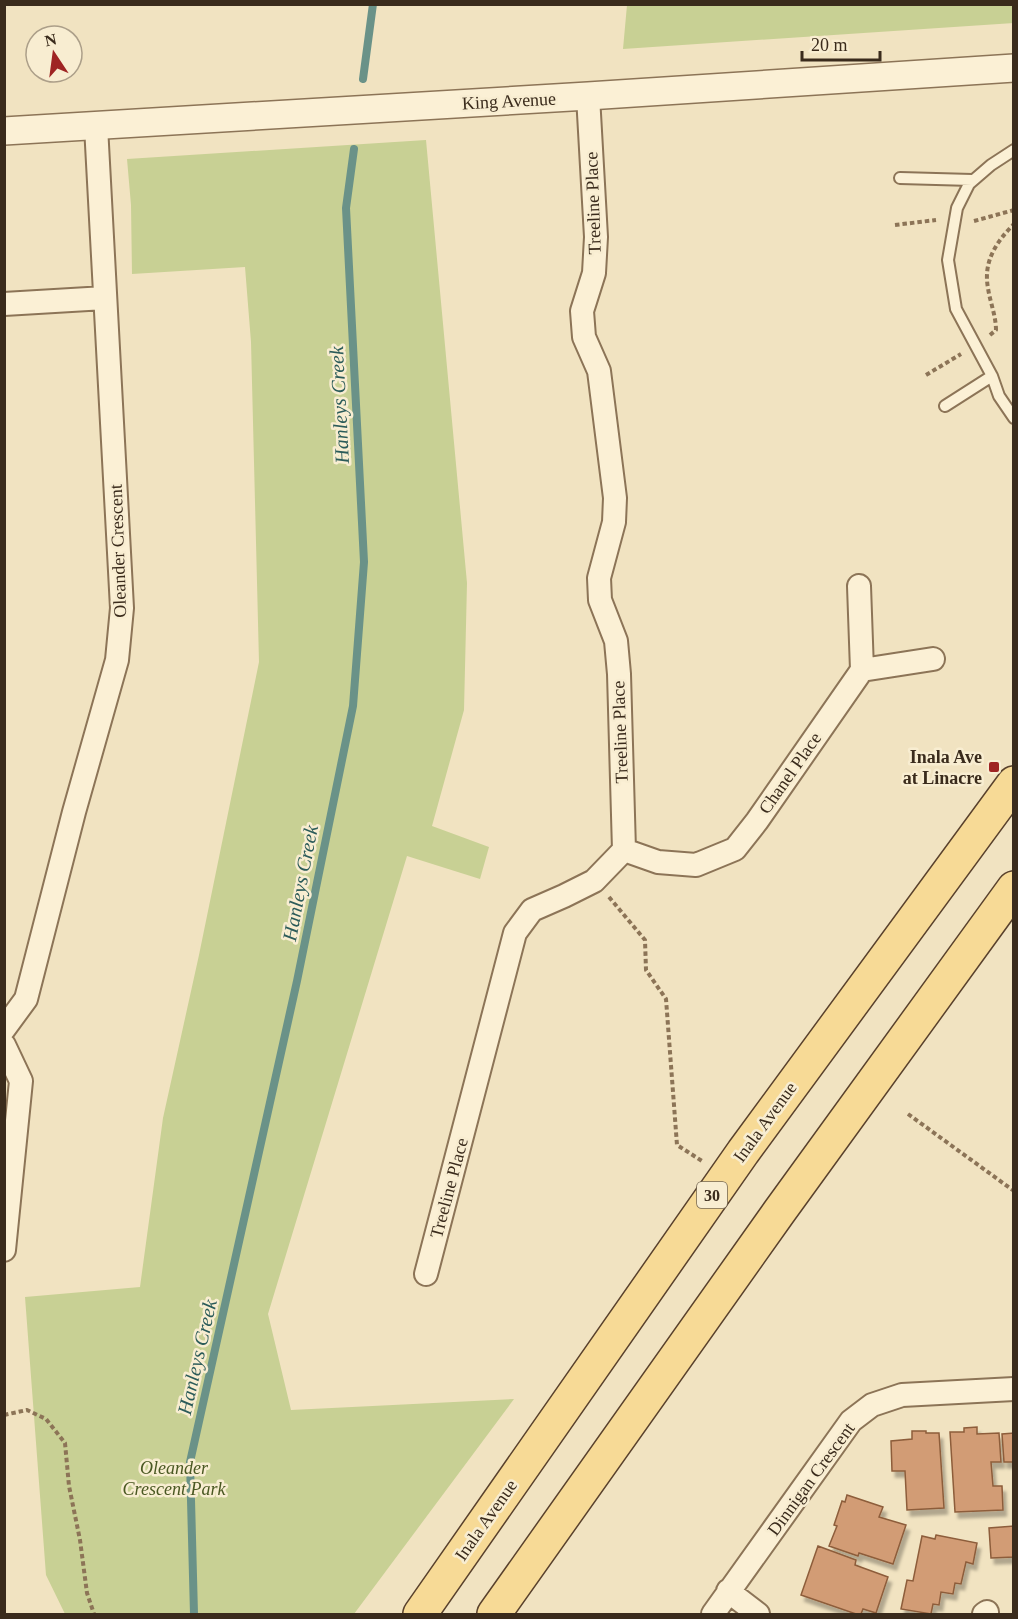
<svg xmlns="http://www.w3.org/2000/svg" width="1018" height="1619" font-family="'Times New Roman',serif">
<defs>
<filter id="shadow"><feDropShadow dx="3.5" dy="6" stdDeviation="1.5" flood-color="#0004"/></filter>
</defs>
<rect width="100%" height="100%" fill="#f1e3c1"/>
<path fill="#c8d094" d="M627 5 1013 4 1014 23 623 49Z
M426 140 467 583 464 710 432 826 489 847 480 879 407 856 268 1314 291 1410 514 1399 354 1614H65L46 1575 25 1297 140 1287 163 1118 199 955 259 662 251 342 245 267 132 274 131 205 127 159Z"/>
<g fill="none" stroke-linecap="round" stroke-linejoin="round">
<path stroke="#6a9288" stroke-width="8" d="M363 79 373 4
M194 1614 190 1462 297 981 353 706 364 562 346 208 354 149"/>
</g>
<path fill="#d29c74" stroke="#8d5d3b" stroke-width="1.5" filter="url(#shadow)" d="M977 1427V1434L999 1433 1001 1462H991L993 1486H1002L1003 1510 955 1512 950 1432H964V1428Z
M912 1431H926V1433H939L944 1508 907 1510 905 1471H892L891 1441 912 1439Z
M1014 1433V1477L1013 1462H1004L1002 1434Z
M847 1495 883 1507 879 1517 906 1525 893 1564 859 1553 858 1556 829 1546 837 1526 834 1525 842 1501 845 1502Z
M1014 1526V1557L991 1558 989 1528Z
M936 1535 977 1543 973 1564 966 1562 961 1584 955 1583 953 1594 941 1592 939 1605 933 1604 931 1614 901 1609 907 1580 913 1581 922 1536 935 1539Z
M818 1546 856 1560 855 1565 888 1577 876 1613 863 1609 861 1614H856L801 1595Z"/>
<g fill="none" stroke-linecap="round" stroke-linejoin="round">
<g stroke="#8c7457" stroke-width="14">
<path id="service" d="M1014 150 991 165 969 184 957 208 948 260 956 309 992 376 999 396 1014 418
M900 178 972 180
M945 406 992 376"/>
</g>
<g stroke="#8c7457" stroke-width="26">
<path id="minor" d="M4 304 105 298
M862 670 933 659
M624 850 658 862 696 865 735 849 757 821 862 670 859 586
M4 1029 26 999 74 812 117 660 122 608 96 126
M4 1045 21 1081 4 1250
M426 1274 515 933 532 910 564 896 594 881 624 850 619 674 616 641 600 600 599 578 614 522 615 498 599 371 584 337 582 311 594 273 596 237 588 96
M728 1591 758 1614
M713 1614 851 1421 872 1405 902 1395 1014 1389
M984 1614 987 1612"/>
</g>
<g stroke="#8c7457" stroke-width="30">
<path id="tertiary" d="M4 131 588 96 1014 68"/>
</g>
<g stroke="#59412c" stroke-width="36">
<path id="primary" d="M420 1614 743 1152 1014 783
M494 1614 779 1212 1014 888"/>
</g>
<path stroke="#8c7457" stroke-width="4" stroke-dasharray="4.5 3" stroke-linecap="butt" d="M974 221 1014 210
M895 225 936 220
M990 335 996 330C996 316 990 302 988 288 983 262 996 242 1014 224
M926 375 961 354
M609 897 645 940 646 970 666 999 677 1145 702 1161
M908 1114 1014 1191
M4 1415 27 1410 46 1419 65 1443 69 1486 80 1540 87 1593 94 1614"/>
<use href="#service" stroke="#fbf0d5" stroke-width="10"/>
<use href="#minor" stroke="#fbf0d5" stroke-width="22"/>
<use href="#tertiary" stroke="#fbf0d5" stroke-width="27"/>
<use href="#primary" stroke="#f7da96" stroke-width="33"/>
</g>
<rect fill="#9f2423" stroke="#f8edd1" stroke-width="2" x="988" y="761" width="12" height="12" rx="3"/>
<g text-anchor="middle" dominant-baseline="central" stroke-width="5" stroke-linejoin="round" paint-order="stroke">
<rect fill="#f8edd1" stroke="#736552" stroke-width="1.5" x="697" y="1182" width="30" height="26" rx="4.5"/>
<g font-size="16" font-weight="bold" fill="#3a2b1c">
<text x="712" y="1195">30</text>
</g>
<g font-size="18" fill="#3a2b1c" stroke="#f8edd1">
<text transform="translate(509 101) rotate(-3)">King Avenue</text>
<text transform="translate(593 203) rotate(-92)">Treeline Place</text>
<text transform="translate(118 551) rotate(-92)">Oleander Crescent</text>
<text transform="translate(620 732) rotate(-92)">Treeline Place</text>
<text transform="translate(790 773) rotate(-55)">Chanel Place</text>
<text transform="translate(765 1122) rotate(-54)">Inala Avenue</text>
<text transform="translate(449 1188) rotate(-75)">Treeline Place</text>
<text transform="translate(811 1479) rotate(-54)">Dinnigan Crescent</text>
<text transform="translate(486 1520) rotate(-55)">Inala Avenue</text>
</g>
<g font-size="18" font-weight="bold" fill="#3a2b1c" stroke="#f8edd1" text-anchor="end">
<text x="982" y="757">Inala Ave<tspan x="982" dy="21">at Linacre</tspan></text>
</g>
<g font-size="18" font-style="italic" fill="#4a5822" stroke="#f8edd1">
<text x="174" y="1468">Oleander<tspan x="174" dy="21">Crescent Park</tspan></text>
</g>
<g font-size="20" font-style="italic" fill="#2b5b59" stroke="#f8edd1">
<text transform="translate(339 405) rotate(-93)">Hanleys Creek</text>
<text transform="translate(300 883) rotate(-79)">Hanleys Creek</text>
<text transform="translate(197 1357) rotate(-77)">Hanleys Creek</text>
</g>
</g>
<rect width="1018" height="1619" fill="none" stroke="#3a2b1c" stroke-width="12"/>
<g transform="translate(54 54) rotate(347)"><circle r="28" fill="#f8edd1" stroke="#ac9f89" stroke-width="1.5"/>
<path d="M0-4.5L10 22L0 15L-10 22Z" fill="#9f2423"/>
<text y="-9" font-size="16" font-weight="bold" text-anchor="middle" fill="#3a2b1c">N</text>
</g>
<path d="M802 51v9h78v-9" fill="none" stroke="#3a2b1c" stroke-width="3"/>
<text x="811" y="51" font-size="18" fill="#3a2b1c" stroke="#f8edd1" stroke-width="4.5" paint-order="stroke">20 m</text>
</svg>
